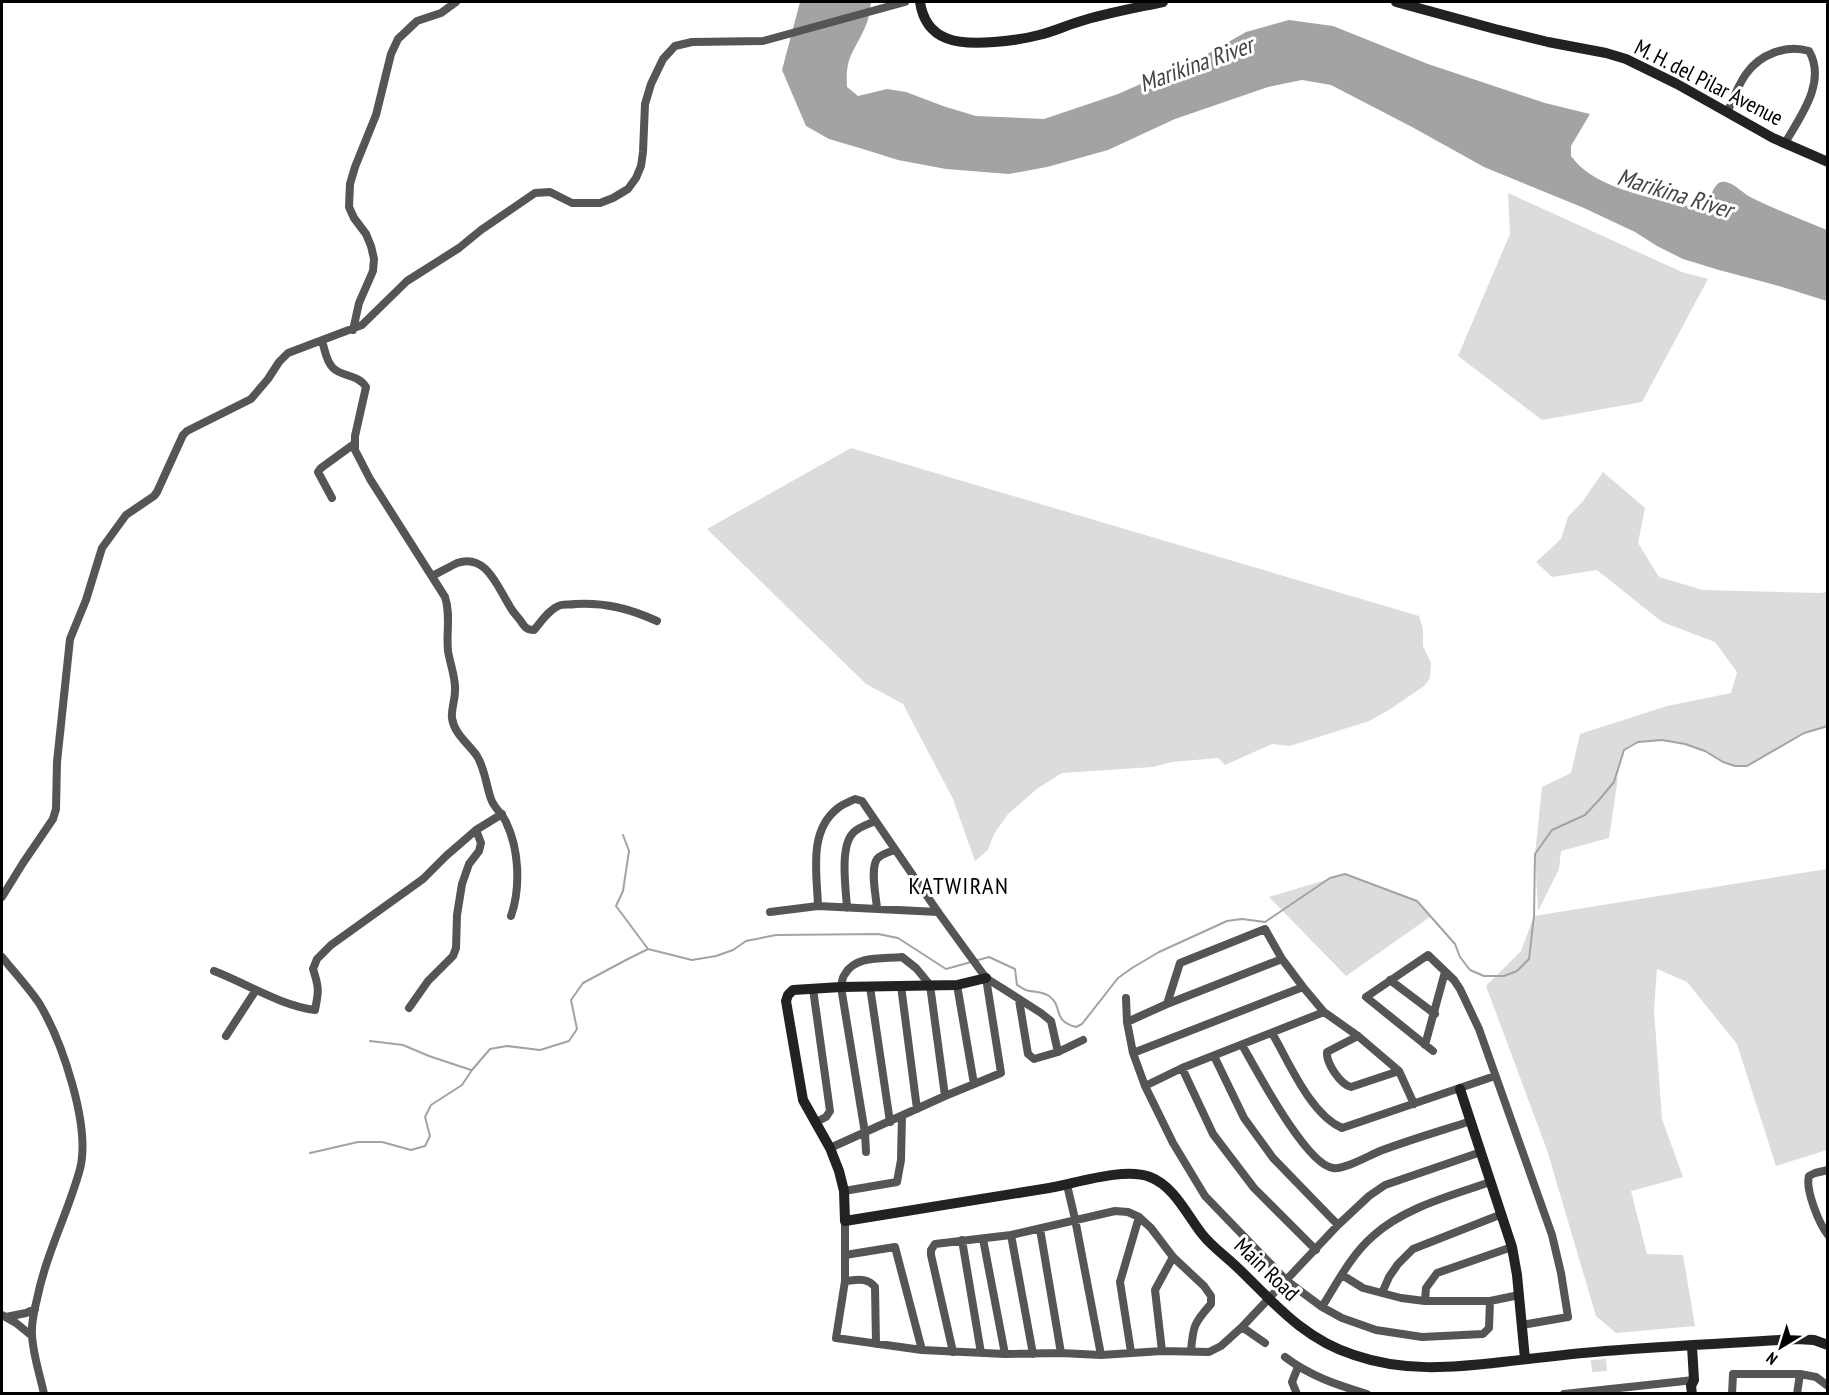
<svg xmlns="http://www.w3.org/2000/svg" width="1829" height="1395" font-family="'PT Sans Narrow',sans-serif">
<rect width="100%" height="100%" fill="#fff"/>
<path fill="#dcdcdc" d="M1508 193 1682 272 1708 279 1642 402 1542 420 1458 356 1510 234Z
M851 448 1419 616 1423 629V646L1431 663 1430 678 1424 686 1389 710 1369 721 1290 746 1272 744 1225 765 1218 758 1172 762 1153 767 1062 773 1038 788 1008 814 994 834 988 850 975 861 953 799 903 704 866 684 707 529Z
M1603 472 1645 508 1638 543 1659 577 1703 590 1820 593 1827 592V726L1804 733 1747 766H1735L1723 762 1705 751 1685 744 1663 740 1638 742 1624 750 1614 780 1618 777 1609 838 1561 851 1559 869 1538 911 1535 854 1542 787 1571 773 1580 734 1667 706 1731 693 1737 672 1715 642 1662 622 1597 570 1552 577 1536 562 1561 539 1568 517 1583 501Z
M1827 869V1150L1776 1166 1737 1044 1687 982 1657 969 1654 1010 1662 1119 1683 1177 1631 1191 1647 1254 1683 1255 1695 1326 1616 1333 1596 1316 1547 1150 1486 986 1521 951 1534 916Z
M1345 874 1417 901 1430 917 1346 976 1269 897Z
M1606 1359 1607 1371 1592 1372 1591 1360Z"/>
<path fill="#a3a3a3" d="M800 2H871C870 9 869 18 866 25 855 52 845 54 847 87L858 96 887 89 906 92 943 106 976 116 1044 119 1118 94 1202 57 1246 32 1289 20 1333 26 1428 64 1545 103 1590 114 1571 146V156C1591 184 1635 194 1668 202 1675 203 1683 206 1690 206 1696 205 1702 204 1707 200 1714 194 1714 177 1729 183 1737 186 1744 194 1752 198 1777 210 1802 220 1827 230V301L1779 286 1719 270 1683 259 1657 246 1635 232 1584 208 1484 167 1412 127 1331 85 1302 80 1268 87 1175 119 1108 150 1047 167 1009 174 946 169 898 160 863 149 829 139 806 126 782 70Z"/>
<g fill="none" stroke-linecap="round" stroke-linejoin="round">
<path stroke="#a3a3a3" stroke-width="2" d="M623 835 629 851 623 891 616 906 648 949
M370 1041 403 1045 429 1056 471 1070
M310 1153 358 1142H382L411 1150 425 1146 430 1136 425 1117 431 1105 462 1085 472 1070 490 1049 507 1046 540 1050 569 1041 577 1029 571 1000 583 983 626 960 648 949 692 960 716 956 733 950 746 941 776 935 878 934 898 938 946 969 989 957 1015 969 1017 985C1021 987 1025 991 1030 991 1037 992 1043 992 1049 996 1064 1007 1051 1020 1076 1027L1082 1024 1118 978 1132 968 1159 952 1227 921 1242 919 1265 922 1330 878 1345 874 1417 901 1455 944 1460 957 1470 970 1484 976H1504L1517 971 1529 959 1534 916 1535 854 1552 830 1585 815 1599 800 1614 782 1624 750 1638 742 1662 740 1685 744 1705 751 1723 762 1735 766H1747L1804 733 1828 726"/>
<path stroke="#555" stroke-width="8" d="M1728 111C1733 99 1738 85 1746 74 1760 54 1787 44 1809 51 1827 82 1800 117 1785 143
M353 330 359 303 373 271 374 259 371 246 366 234 354 218 349 207 350 184 355 167 376 115 391 54 398 39 417 21 441 13 456 2
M322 341C325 350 326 361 333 368 342 377 358 374 366 387L355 436V450L370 479 445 597C451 615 446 632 448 651 450 664 456 678 455 691 455 700 451 710 452 718 454 734 469 744 477 756 485 769 486 785 491 799 494 808 502 813 506 822 519 849 521 887 511 916
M332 498 318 472 321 468 354 444
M432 576C440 572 449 567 457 563 486 553 497 586 509 605 512 611 516 615 520 620 524 626 526 630 534 630 541 622 550 608 561 605 565 604 571 605 575 604 605 602 630 609 657 621
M2 897 23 863 53 819 56 809 57 762 70 639 86 600 102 548 126 515 154 496 157 492 183 435 187 431 251 399 268 379 279 362 288 353 362 325 407 281 459 248 481 230 535 193 550 192 572 203H600L613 198 628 189 636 178 641 166 643 152 645 104 651 84 663 59 675 46 692 42 763 41 905 2
M818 906C817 873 808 831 838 808 843 804 849 802 855 799L862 801 938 912 986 978 1041 1013 1051 1021 1058 1052
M847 908C846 889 839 845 854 832 859 827 869 824 875 821
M877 908C876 896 870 869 877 859 881 854 889 852 895 850
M770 912 818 906 938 912
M2 957C14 972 28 987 39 1003 62 1041 91 1126 80 1169 68 1213 46 1254 37 1299 34 1311 31 1323 32 1335 33 1355 40 1375 44 1394
M214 971C248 984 279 1005 315 1010 319 991 319 987 313 969L317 959 331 945 423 879 446 856 476 830 502 814
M1390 980 1435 1014
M957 985 974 1084
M901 986 917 1109
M870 987 890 1122
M813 989 830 1111 826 1117 816 1122
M1126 998 1127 1022 1133 1053 1145 1086 1173 1143 1205 1196 1287 1281 1322 1307 1342 1318 1376 1330 1422 1337 1483 1334 1489 1328 1490 1301
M1019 1000 1028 1054 1034 1059 1058 1052 1083 1040
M1167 1004 1180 963 1265 929 1282 959 1303 987 1324 1012 1358 1036 1399 1071 1414 1104
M409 1008 428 981 453 956 456 948 457 915 462 884 469 864 479 851 481 843 476 830
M1127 1022 1167 1004 1282 959
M1272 1033C1289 1062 1310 1114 1342 1128L1495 1076
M226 1036 256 990
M1358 1036 1327 1052C1326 1063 1340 1084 1351 1087L1399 1071
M1242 1045C1256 1069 1306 1165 1333 1168 1344 1170 1368 1156 1380 1151 1409 1140 1440 1131 1471 1121
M1425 1045 1445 972
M1433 1051 1366 997 1428 955 1454 980 1460 989 1479 1029 1552 1235 1561 1273 1568 1317 1522 1325
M1133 1053 1303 987
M1214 1056 1244 1118 1273 1158 1338 1225
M1182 1068 1213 1134 1254 1188 1316 1250
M1145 1086 1182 1068 1324 1012
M830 1148 945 1096 1001 1073 986 978
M866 1152 865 1133 841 987C842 983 842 977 845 974 856 955 883 959 902 957L916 968 930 985 945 1096
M1828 1170 1815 1173 1809 1176C1805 1189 1819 1224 1828 1235
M1067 1185 1075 1219 1101 1355
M844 1191 897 1182 901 1160 902 1116
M845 1221V1281L836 1338 922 1350 1005 1354 1061 1353 1101 1355 1162 1351 1209 1352 1221 1346 1242 1327 1338 1225 1369 1196 1385 1185 1481 1152
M1040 1229 1061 1353
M1011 1235 1033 1354
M983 1239 1005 1354
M962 1240 981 1353
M845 1255 895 1247 922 1350
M1342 1275 1363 1288 1401 1298 1425 1301H1490L1519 1295
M845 1281C857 1280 867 1277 875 1287L876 1344
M1382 1293 1389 1277 1398 1264 1413 1249 1502 1214
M1425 1301 1426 1288 1437 1273 1512 1247
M1322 1307C1337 1283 1351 1255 1373 1236 1405 1207 1451 1196 1490 1182
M2 1315 16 1323 32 1336
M6 1317 26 1313 35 1309
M1242 1327 1265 1343
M1162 1351 1155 1290 1173 1257
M953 1352 931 1255V1250L935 1244 1011 1235 1115 1211 1128 1212 1139 1217 1151 1228 1173 1257 1204 1286 1211 1296V1304C1194 1323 1193 1326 1191 1351
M1131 1352 1120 1282 1139 1217
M1285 1357C1310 1376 1337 1385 1367 1394
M1297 1394 1292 1382 1298 1367
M1564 1394 1694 1380
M1732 1394 1733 1374H1800L1816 1377 1828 1386
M1797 1394 1800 1374"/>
<path stroke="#222" stroke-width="10" d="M920 2C926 42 959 45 994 42 1009 41 1024 39 1039 35 1052 32 1065 26 1078 22 1106 13 1135 8 1163 2
M1396 2 1495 29 1548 42 1606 53 1626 59 1677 84 1773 138 1828 162
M986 978 957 985 841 987 793 990 788 995 786 1001 803 1100 830 1148 839 1171 844 1191 845 1221C913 1210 981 1199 1049 1188 1077 1183 1124 1167 1150 1177 1174 1186 1187 1215 1202 1234 1212 1247 1227 1257 1239 1269 1275 1304 1304 1339 1354 1355 1403 1372 1451 1368 1502 1362 1536 1358 1570 1354 1605 1351 1668 1346 1732 1343 1796 1339L1814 1340 1828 1345
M1460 1089 1512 1247 1517 1275 1525 1359
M1692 1394 1691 1386 1694 1380 1692 1346"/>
</g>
<g text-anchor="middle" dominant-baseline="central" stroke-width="6" stroke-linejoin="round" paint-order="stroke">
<g font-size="22" fill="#000" stroke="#fff">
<text transform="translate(1709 82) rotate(27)">M. H. del Pilar Avenue</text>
<text transform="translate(1267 1269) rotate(44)">Main Road</text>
</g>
<g font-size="24" font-style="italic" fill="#444" stroke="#fff">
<text transform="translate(1196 64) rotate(-20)">Marikina River</text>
<text transform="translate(1675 193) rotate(17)">Marikina River</text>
</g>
<g font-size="24" letter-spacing="1.5" fill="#000" stroke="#fff">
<text x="959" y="885">KATWIRAN</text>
</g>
</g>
<rect width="1829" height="1395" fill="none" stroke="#000000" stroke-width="6"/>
<g transform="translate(1781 1347) rotate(218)" stroke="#ffffff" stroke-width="4.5" paint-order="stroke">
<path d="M0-4.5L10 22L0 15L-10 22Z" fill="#000000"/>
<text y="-9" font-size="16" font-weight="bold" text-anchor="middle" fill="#000000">N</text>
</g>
</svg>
